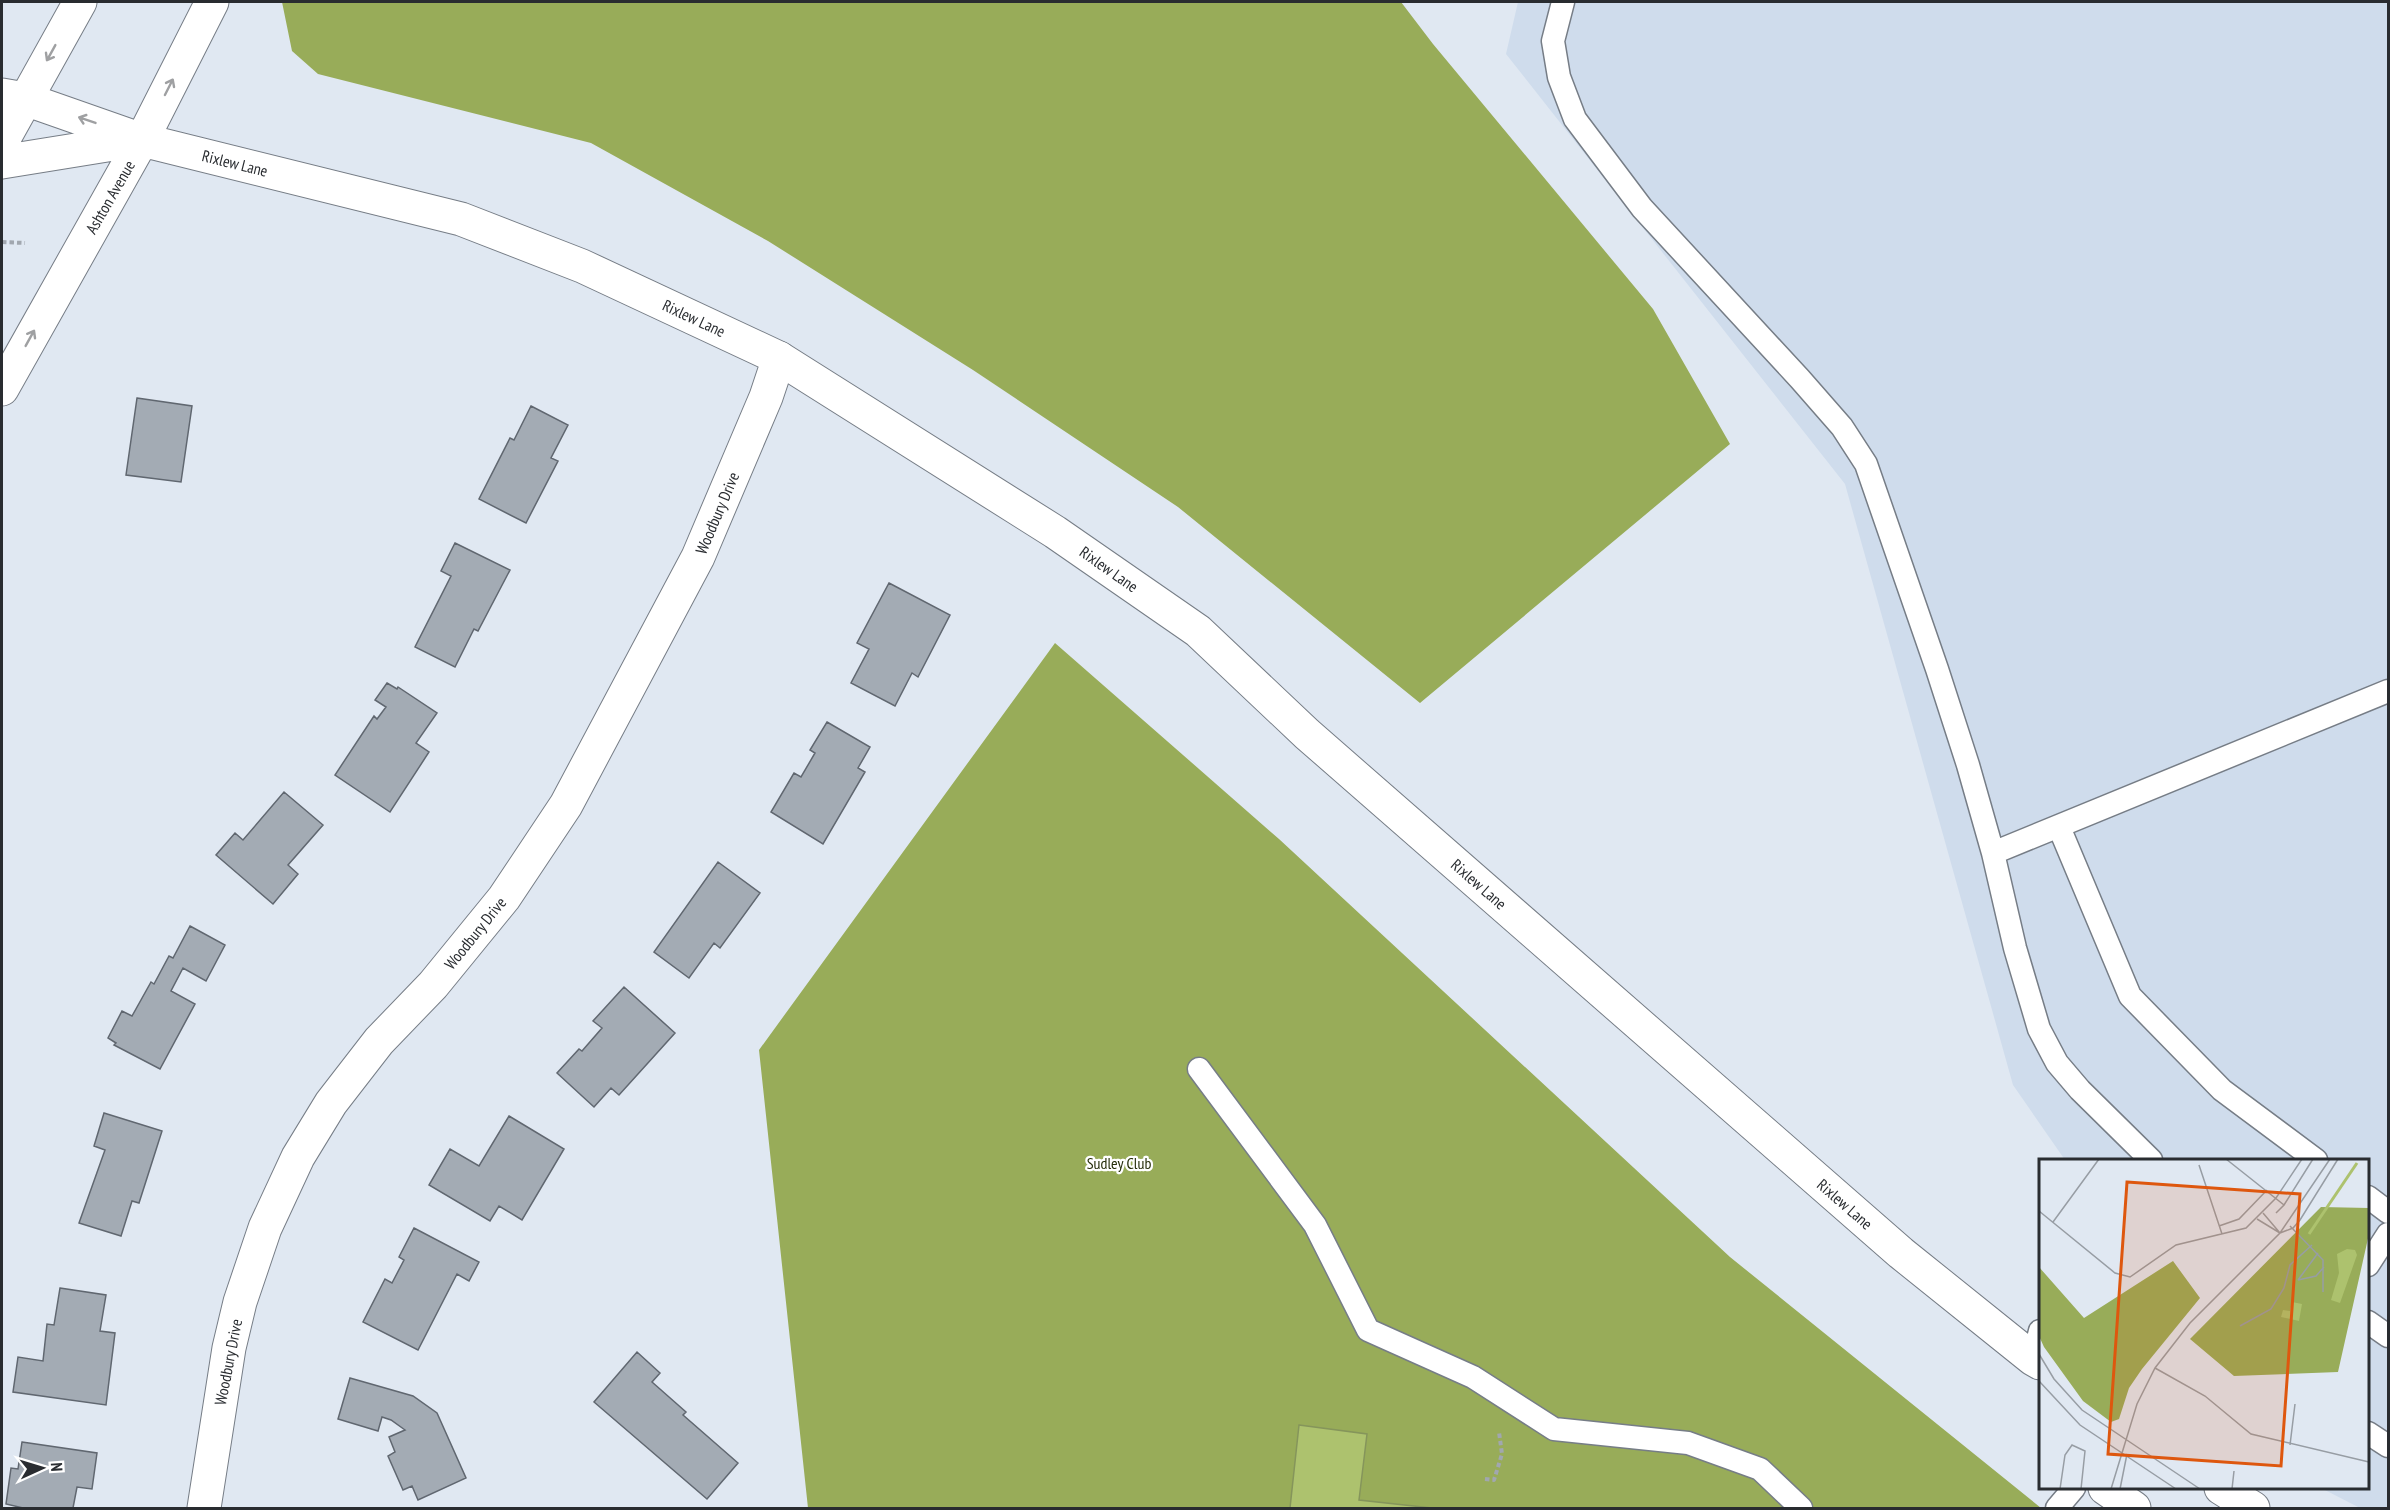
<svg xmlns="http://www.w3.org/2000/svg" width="2390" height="1510" font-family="'PT Sans Narrow',sans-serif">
<rect width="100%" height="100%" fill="#e0e8f2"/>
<path fill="#cfdcec" d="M1518 2H2388V1508H2360L2321 1488H2368V1160H2065L2013 1085 1845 484 1506 54Z"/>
<path fill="#98ac59" d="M282 2H1401L1433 44 1653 309 1730 444 1420 703 1178 507 973 370 768 241 591 143 318 74 292 51Z
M1055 643 1279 839 1730 1257 2041 1508H808L759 1050Z"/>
<path fill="#adc26e" stroke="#85955b" stroke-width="1.5" d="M1299 1425 1367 1434 1359 1500 1432 1508H1290Z"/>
<path fill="#a3abb4" stroke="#606770" stroke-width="1.5" d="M137 398 192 406 181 482 126 475Z
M531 406 568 425 551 458 558 461 526 523 479 499 510 438 514 440Z
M455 543 510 570 478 631 474 629 455 667 415 647 451 576 441 571Z
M889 583 950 615 918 677 912 673 895 706 851 683 869 649 857 643Z
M387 683 397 689 398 687 437 713 416 743 429 752 390 812 335 775 374 716 377 719 386 707 375 700Z
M827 722 870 747 858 768 865 772 823 844 771 812 794 773 801 777 815 753 810 750Z
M284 792 323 825 288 865 298 874 273 904 216 855 235 833 243 840Z
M718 862 760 893 720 948 714 943 689 978 654 952Z
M190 926 225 945 206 981 183 968 171 991 195 1004 160 1069 114 1045 116 1043 108 1038 122 1011 132 1016 151 982 154 984 169 956 173 958Z
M624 987 675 1033 619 1095 611 1088 594 1107 557 1073 579 1049 582 1051 602 1028 593 1021Z
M104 1113 162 1131 139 1203 132 1201 121 1236 79 1223 105 1150 94 1146Z
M509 1116 564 1149 522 1220 499 1206 490 1221 429 1185 450 1149 479 1166Z
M414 1228 479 1262 469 1281 457 1274 418 1350 363 1322 385 1279 392 1283 404 1260 399 1257Z
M60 1288 106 1295 100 1331 115 1333 106 1405 13 1392 18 1357 43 1361 47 1324 54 1325Z
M637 1352 660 1373 652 1382 686 1412 683 1415 738 1463 707 1499 594 1402Z
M350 1378 413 1396 437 1413 466 1478 418 1500 412 1486 403 1490 388 1456 395 1452 389 1437 405 1430 391 1420 382 1417 378 1431 338 1419Z
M22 1442 97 1453 92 1489 77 1487 73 1508H23L6 1504 11 1468 18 1469Z"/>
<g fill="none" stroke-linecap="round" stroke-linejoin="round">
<g stroke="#767d86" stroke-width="25">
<path id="lane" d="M1563 2 1553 41 1559 77 1575 119 1642 208 1800 379 1842 427 1866 464 1937 669 1968 765 1993 853 2015 948 2039 1029 2057 1063 2080 1090 2151 1160
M2059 827 2130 996 2222 1090 2316 1160
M1993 853 2388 691
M1199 1069 1315 1225 1368 1330 1473 1377 1554 1429 1688 1443 1760 1469 1801 1508
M2368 1197 2388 1212
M2368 1265 2388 1234
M2368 1322 2388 1336
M2033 1359 2040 1331
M2368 1433 2388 1446
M2057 1508 2074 1488"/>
</g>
<g stroke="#767d86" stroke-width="35">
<path id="street" d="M204 1508 229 1348 240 1302 265 1228 298 1157 331 1103 379 1041 433 985 504 898 566 805 698 557 766 397 779 358"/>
</g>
<g stroke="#767d86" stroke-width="35">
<path id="secondary" d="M2 95 25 99 142 140 461 219 582 266 779 358 1055 532 1198 631 1307 734 1901 1253 2033 1359 2040 1363
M2 142 80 2
M2 162 138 140
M2 389 142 140 212 2
M2105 1488 2134 1508
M2221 1488 2253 1508"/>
</g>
<path stroke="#a1a7af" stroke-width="4" stroke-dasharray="4.5 3" stroke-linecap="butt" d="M2 242 25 243
M1485 1479 1494 1480 1502 1454 1499 1432"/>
<use href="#lane" stroke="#fff" stroke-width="22"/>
<use href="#street" stroke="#fff" stroke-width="33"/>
<use href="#secondary" stroke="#fff" stroke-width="33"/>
</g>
<defs><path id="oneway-shaft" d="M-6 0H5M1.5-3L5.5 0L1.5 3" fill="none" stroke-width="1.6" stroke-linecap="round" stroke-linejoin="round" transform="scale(1.5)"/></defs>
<g stroke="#9fa0a2">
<use href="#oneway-shaft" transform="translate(51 53) rotate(119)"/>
<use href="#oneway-shaft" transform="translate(169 87) rotate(-63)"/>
<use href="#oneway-shaft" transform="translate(87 120) rotate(-161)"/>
<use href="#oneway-shaft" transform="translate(30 338) rotate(-61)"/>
</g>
<g text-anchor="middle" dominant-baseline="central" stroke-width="4.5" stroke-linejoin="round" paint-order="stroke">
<g font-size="16" fill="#292c30" stroke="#fff">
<text transform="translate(235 163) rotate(14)">Rixlew Lane</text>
<text transform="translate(110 197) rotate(-60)">Ashton Avenue</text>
<text transform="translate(694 318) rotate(25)">Rixlew Lane</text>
<text transform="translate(717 513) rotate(-67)">Woodbury Drive</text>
<text transform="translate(1109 569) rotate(35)">Rixlew Lane</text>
<text transform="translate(1479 884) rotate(41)">Rixlew Lane</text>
<text transform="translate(475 933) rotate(-51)">Woodbury Drive</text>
<text transform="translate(1845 1204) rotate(41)">Rixlew Lane</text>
<text transform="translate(228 1362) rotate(-79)">Woodbury Drive</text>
</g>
<g font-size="16" fill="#262e0a" stroke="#fff">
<text x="1119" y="1163">Sudley Club</text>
</g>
</g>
<g transform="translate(2039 1159)">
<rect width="330" height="330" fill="#e0e8f2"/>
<path d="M282 48 330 49V75L299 213 195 217 151 180ZM134 102 161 139 103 210 90 229 80 260 72 263 44 242 5 188 0 177V108L45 159Z" fill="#98ac59"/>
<path d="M308 90 316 91 318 96 301 144 292 141 300 114 298 95ZM253 143 263 145 260 162 242 158 244 151 251 152Z" fill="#adc26e"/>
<path fill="none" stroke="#adc26e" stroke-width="3" d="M270 75 318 4"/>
<path fill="none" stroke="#979da4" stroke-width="1.5" d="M187 0 245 46 237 54M160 6 183 75M245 46 274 0M0 52 76 114 91 118 137 86 207 69 237 39 263 0M224 54 241 74M218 60 241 74M14 63 60 0M180 67 200 60 228 31M251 67 284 101V133M241 74 254 69 261 61 299 0M259 121 279 94M259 121 277 117 285 108M201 167 232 150 245 129 251 106 273 86M0 195 15 220 43 251 161 330M116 209 166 237 212 275 330 303M0 222 41 266 137 330M251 286 256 245M21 330 26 296 33 286 46 292 42 330M72 330 98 245 116 209 151 164 241 74 291 0M81 330 88 295M193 330 195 312"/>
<path fill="#de570e" fill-opacity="0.15" stroke="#de570e" stroke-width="3" d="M88 23 261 35 242 307 69 295Z"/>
<rect width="330" height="330" fill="none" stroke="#292c30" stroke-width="3"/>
</g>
<rect width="2390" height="1510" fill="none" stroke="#292c30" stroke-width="6"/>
<g transform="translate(42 1468) rotate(86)" stroke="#ffffff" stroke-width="4.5" paint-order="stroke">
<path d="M0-4.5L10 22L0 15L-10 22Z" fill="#292c30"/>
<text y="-9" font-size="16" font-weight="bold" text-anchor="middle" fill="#292c30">N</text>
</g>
</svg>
